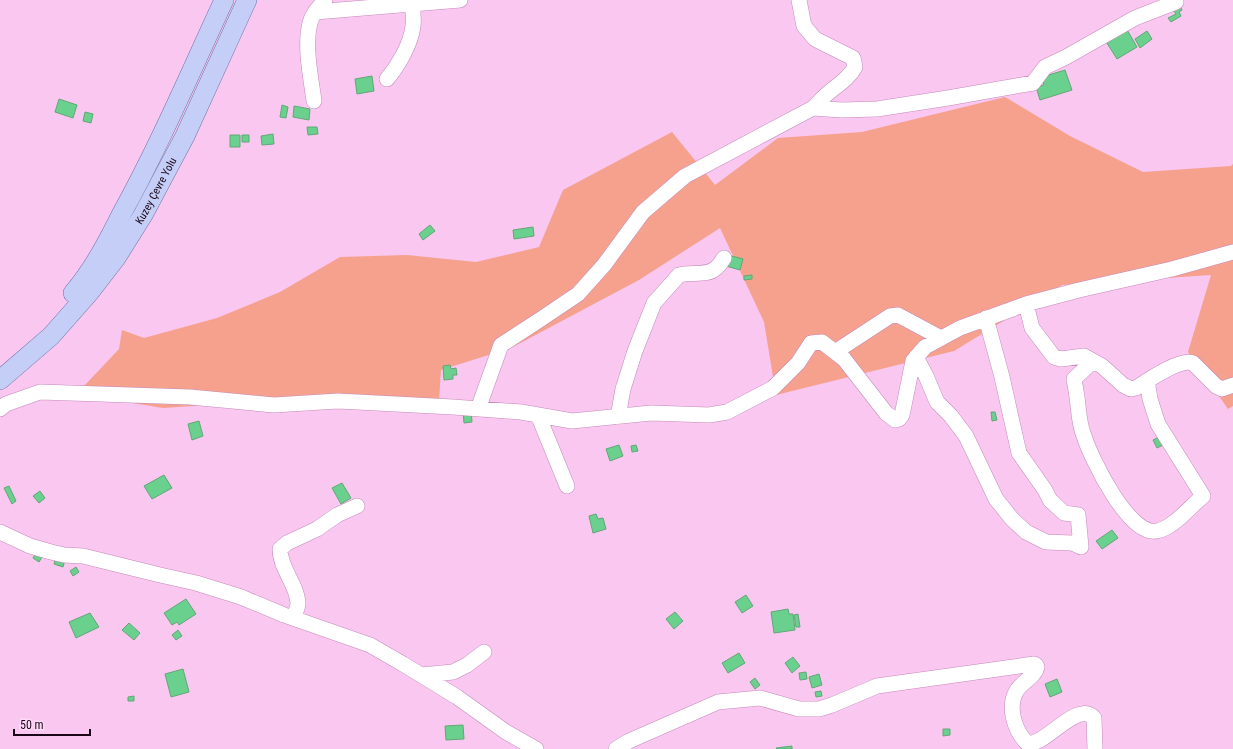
<svg xmlns="http://www.w3.org/2000/svg" width="1233" height="749" font-family="'Roboto Condensed',sans-serif">
<rect width="100%" height="100%" fill="#f9c7ef"/>
<path fill="#f6a18e" d="M1005 97 1070 136 1143 172 1231 166 1233 164V406L1228 409 1188 352 1211 275 1062 285 954 351 776 395 764 322 720 228 639 280 511 348 441 370 439 402 326 397 163 408 66 392 85 385 119 349 122 330 144 338 217 318 280 292 340 257 407 255 476 262 539 247 563 190 672 132 715 185 778 138 862 132Z"/>
<path fill="#6ad08d" stroke="#63a678" d="M1179 4 1182 10 1179 12 1181 16 1171 22 1168 18 1176 14 1172 8Z
M1126 28 1137 47 1117 59 1105 40Z
M1147 31 1152 39 1140 48 1135 39Z
M1065 70 1072 90 1040 100 1036 87 1044 85 1042 77Z
M372 76 374 91 357 94 355 79Z
M59 99 77 105 73 118 55 112Z
M282 105 288 107 286 118 280 117Z
M294 106 310 109 309 120 293 117Z
M85 112 93 114 91 123 83 121Z
M307 127H317L318 134 308 135Z
M273 134 274 144 262 145 261 136Z
M230 135H240V147H230Z
M242 135H249V142H242Z
M430 225 435 231 423 240 419 234Z
M533 227 534 236 514 239 513 230Z
M728 255 743 259 740 270 726 266Z
M752 275V279L744 280V276Z
M450 365 451 369 456 368 457 375H453V379L444 380 443 366Z
M471 410 472 422 464 423 463 411Z
M991 412H995L997 420 992 421Z
M199 421 203 436 192 440 188 424Z
M1163 435 1167 443 1157 448 1153 440Z
M619 445 623 456 610 461 606 449Z
M636 445 638 451 632 452 631 446Z
M164 475 172 488 152 499 144 486Z
M342 483 351 498 341 504 332 488Z
M9 486 16 501 12 504 4 488Z
M40 491 45 498 39 503 33 496Z
M596 514 598 519 603 518 606 529 593 533 589 516Z
M1112 530 1118 538 1102 549 1096 541Z
M36 553 42 557 39 562 33 558Z
M56 557 65 560 63 567 54 564Z
M76 567 79 572 73 576 70 571Z
M746 595 753 606 742 613 735 602Z
M186 599 196 614 179 625 177 622 172 625 164 613Z
M788 609 789 614H793L795 630 774 633 771 612Z
M675 612 683 621 674 629 666 619Z
M90 613 99 627 76 638 69 622Z
M798 614 800 627H796L794 615Z
M129 623 140 633 134 640 122 630Z
M178 630 182 636 176 640 172 635Z
M739 653 745 663 728 673 722 663Z
M793 657 800 666 792 673 785 663Z
M183 669 189 692 171 697 165 674Z
M806 672 807 679 800 680 799 673Z
M819 674 822 685 812 688 809 677Z
M755 678 760 685 755 689 750 682Z
M1057 679 1062 692 1050 697 1045 684Z
M821 691 822 696 816 697 815 692Z
M134 696V701H128V697Z
M463 725 464 739 446 740 445 726Z
M943 729H950V735L943 736Z
M792 746V749H777L776 748Z"/>
<g fill="none" stroke-linecap="round" stroke-linejoin="round">
<g stroke="#c58aba" stroke-width="16">
<path id="minor" d="M315 12 460 0
M387 79C398 66 411 44 413 26 414 19 413 11 412 4
M314 101C311 78 304 46 310 23 312 14 319 7 325 0
M813 108 842 110 877 109 948 98 1033 83 1045 67 1066 57 1135 18 1176 2
M1026 304 1032 328 1054 357 1061 359 1084 356 1102 366 1123 385 1131 389 1136 388C1147 381 1180 358 1193 363L1216 386 1222 389 1233 385
M986 318 1002 377 1019 453 1045 490 1050 500 1064 513 1078 515 1081 547
M835 352 890 316 898 315 941 338
M916 357 926 376 937 402 951 416 966 436 996 499 1012 519 1026 532 1046 542 1072 543 1081 547
M1093 361 1074 379C1074 383 1076 387 1076 391 1079 406 1078 422 1084 436 1091 458 1129 537 1157 531 1173 528 1190 507 1203 496L1158 424 1150 399 1147 381
M0 409 6 404 40 392 190 397 274 405 338 401 453 407 521 412 572 421 651 413 709 415 727 412 773 388 798 363 811 343 822 342 844 359 886 413 895 420 899 419 902 415 913 361 925 347 960 328 1026 304 1079 290 1172 269 1233 252
M478 409 501 345 541 319 578 294 604 265 643 212 685 176 813 108C818 104 822 98 827 94 837 85 848 80 855 67L853 58 815 39 810 33 804 26 799 0
M538 415 567 486
M618 417 623 389 635 351 654 303 679 275C690 271 707 277 716 268 719 266 722 261 724 258
M0 532 30 546 51 552 64 555 83 556 160 575 196 583 241 597 284 615 370 645 403 664 457 697 506 732 536 749
M293 618C295 614 298 608 298 603 297 584 280 569 280 549L287 543 317 529 337 515 357 506
M421 675 453 672 467 665 484 652
M616 749 629 741 718 702 760 698 799 709H819L832 705 877 686 1034 664 1036 665 1037 667C1035 677 1023 681 1017 690 1007 706 1014 730 1027 743 1044 748 1077 699 1094 718L1095 749"/>
</g>
<g stroke="#6f73a4" stroke-width="20">
<g id="major">
<path d="M73 293C93 270 108 241 122 213 160 144 191 71 224 0"/>
<path id="s1" d="M0 380 51 336 89 293 116 258 143 215 185 136 247 0"/>
</g>
</g>
<use href="#minor" stroke="#fff" stroke-width="15"/>
<use href="#major" stroke="#c4cef6" stroke-width="19"/>
</g>
<g text-anchor="middle" dominant-baseline="central" stroke-width="3" stroke-linejoin="round" paint-order="stroke">
<g font-size="11" fill="#1b0618" stroke="#ffd9f7">
<text stroke="none"><textPath href="#s1" startOffset="247">Kuzey Çevre Yolu</textPath></text>
</g>
</g>
<path d="M14 729v6h76v-6" fill="none" stroke="#1b0618" stroke-width="2"/>
<text x="20" y="729" font-size="12" fill="#1b0618" stroke="#ffd9f7" stroke-width="3" paint-order="stroke">50 m</text>
</svg>
